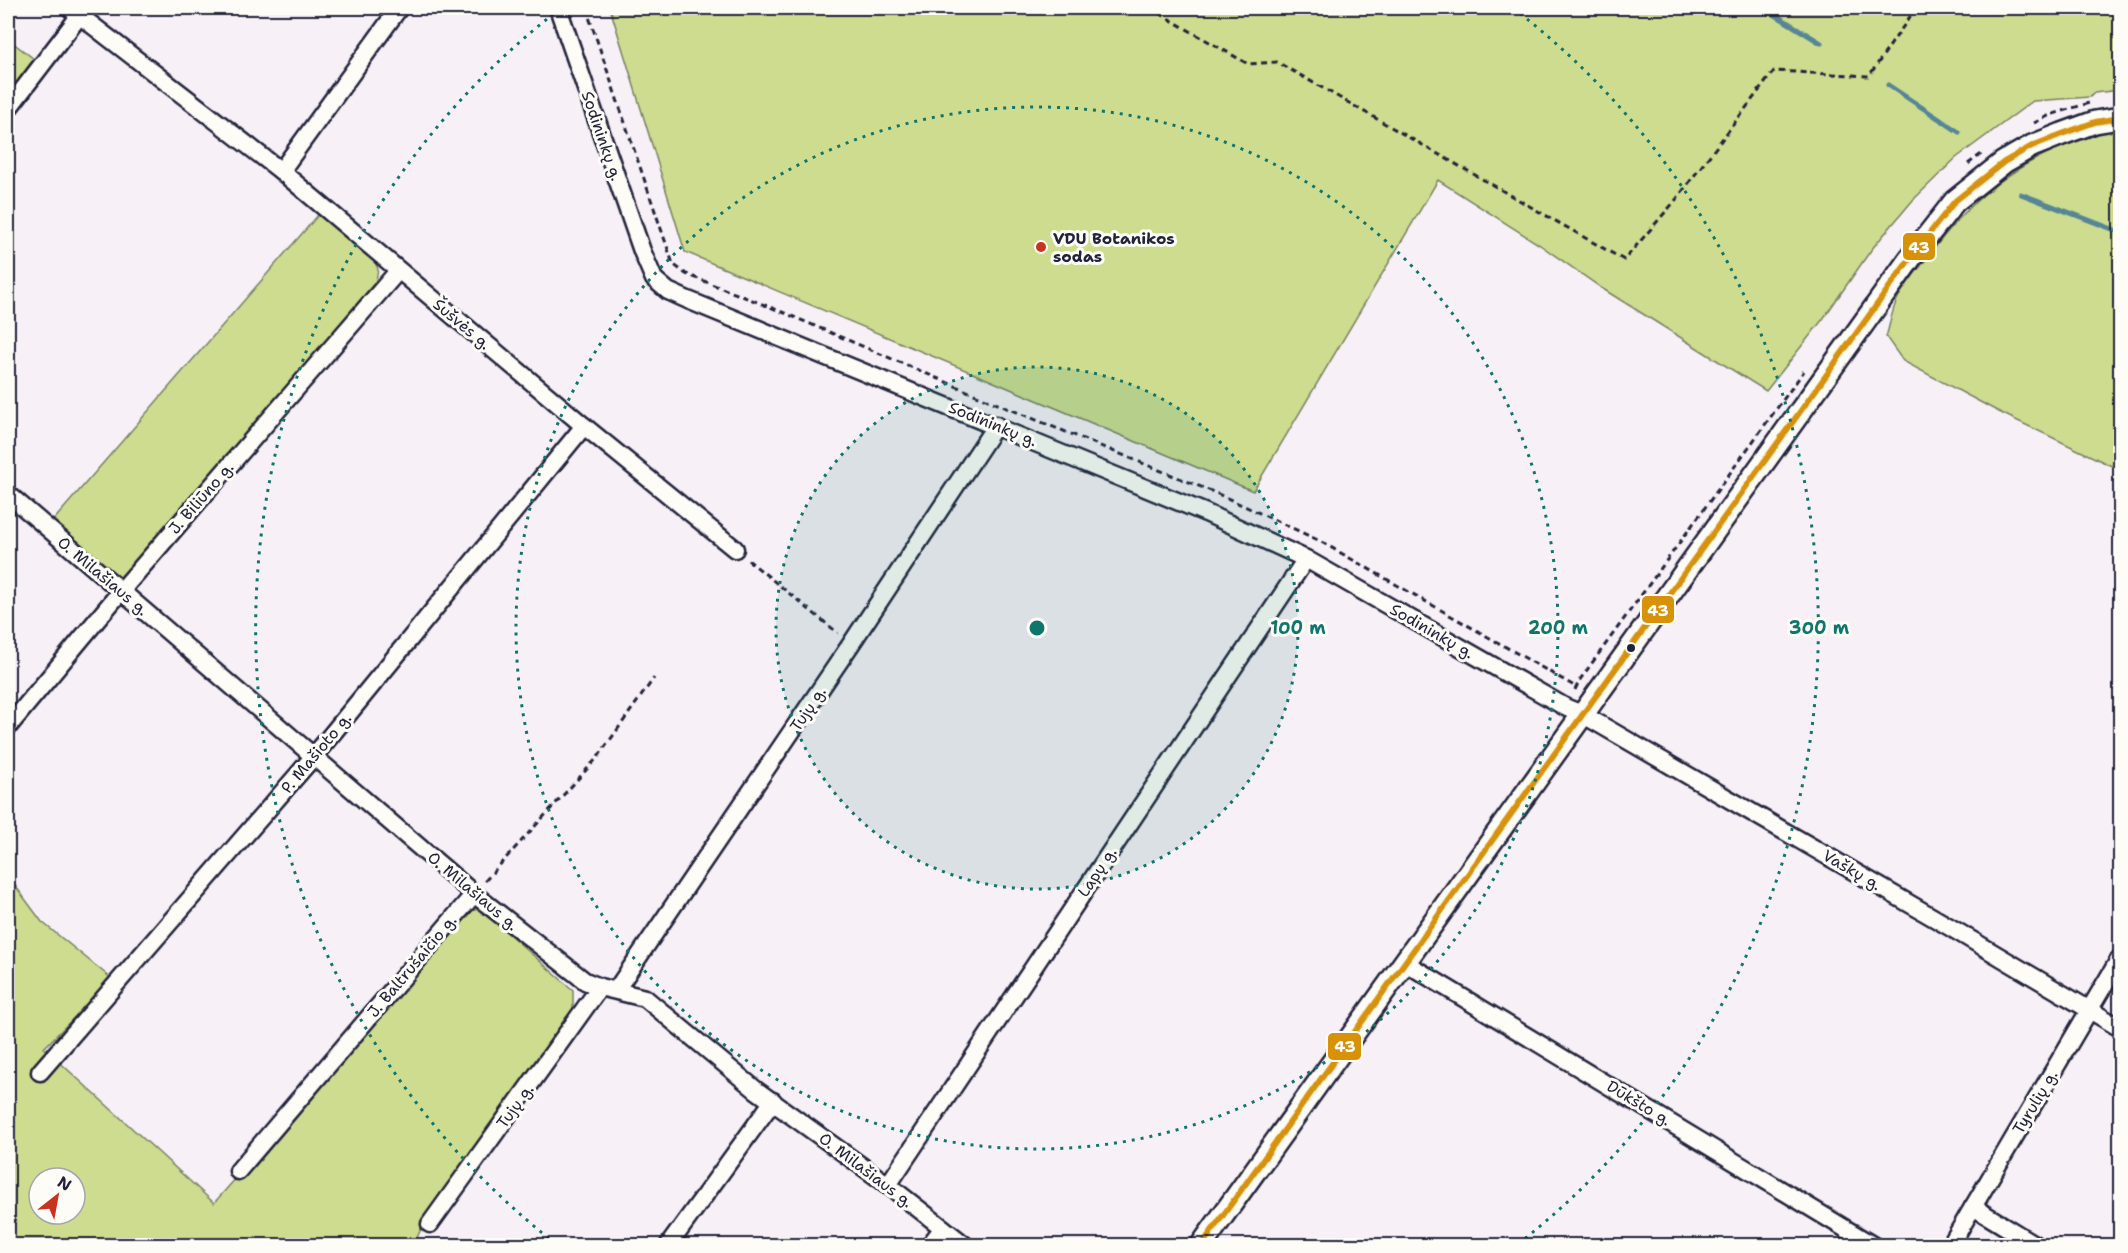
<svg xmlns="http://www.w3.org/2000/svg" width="2128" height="1253" font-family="'Shantell Sans',sans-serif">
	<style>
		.green { fill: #cddc8f; stroke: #787f65; stroke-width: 1.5; fill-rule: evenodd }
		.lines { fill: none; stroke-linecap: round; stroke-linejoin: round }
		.stream { stroke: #568695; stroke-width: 5 }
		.minor-casing { stroke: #22223b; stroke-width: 21 }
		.tertiary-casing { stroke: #22223b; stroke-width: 26 }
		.path { stroke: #22223b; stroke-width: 3; stroke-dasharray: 6 4.5; stroke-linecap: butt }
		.minor { stroke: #fdfcf7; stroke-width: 16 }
		.tertiary { stroke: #fdfcf7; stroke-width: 21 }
		.bus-1-casing { stroke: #fdfcf7; stroke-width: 10 }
		.bus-1 { stroke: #d79209; stroke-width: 6 }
		.ring { fill: none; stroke: #0f766e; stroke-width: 3; stroke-dasharray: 3 6 }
		.poi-dot { fill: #c8321e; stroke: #fdfcf7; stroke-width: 2 }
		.bus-dot { fill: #22223b; stroke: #fdfcf7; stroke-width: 2 }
		.labels { text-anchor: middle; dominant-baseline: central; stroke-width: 6; stroke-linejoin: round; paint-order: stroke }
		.street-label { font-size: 16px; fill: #22223b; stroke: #fdfcf7 }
		.poi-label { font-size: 16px; font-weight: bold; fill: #22223b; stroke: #fdfcf7; text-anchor: start }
		.centre { fill: #0f766e; stroke: #fdfcf7; stroke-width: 3 }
		.ring-label { font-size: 18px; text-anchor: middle; font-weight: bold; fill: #0f766e; stroke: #fdfcf7; stroke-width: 6; stroke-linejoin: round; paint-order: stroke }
		.line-badge { stroke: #fdfcf7; stroke-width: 2 }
		.badge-label { font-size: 16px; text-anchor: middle; font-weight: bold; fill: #fff }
	</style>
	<rect width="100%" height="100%" fill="#f7f0f6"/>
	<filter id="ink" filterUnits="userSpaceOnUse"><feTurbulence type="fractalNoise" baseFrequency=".0167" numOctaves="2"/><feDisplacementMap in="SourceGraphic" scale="12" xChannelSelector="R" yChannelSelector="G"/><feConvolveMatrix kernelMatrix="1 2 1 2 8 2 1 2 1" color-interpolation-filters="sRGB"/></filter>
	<g filter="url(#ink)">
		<g class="green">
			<path d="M610 8H2120V90L2094 93 2090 97 2033 101 1956 158 1913 200 1871 250 1823 319 1766 391 1603 289 1540 245 1438 180 1253 491 685 252Z"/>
			<path d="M8 39 34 59 8 94Z"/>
			<path d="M2120 127V470L1997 411 1903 361 1886 337C1890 325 1892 309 1898 298 1905 285 1916 272 1925 261 1978 186 2032 151 2120 127Z"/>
			<path d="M319 214 373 258 378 269 376 281 128 576 119 578 114 575 52 522Z"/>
			<path d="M8 876 42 922 112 979 44 1048 214 1203 350 1049 466 912 480 909 573 990V1010L423 1224 414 1245H8ZM39 1178H75V1214H39Z"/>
		</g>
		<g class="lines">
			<g class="stream">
				<path d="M1764 8 1821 43"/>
				<path d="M1888 85 1959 132"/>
				<path d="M2021 194 2120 232"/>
			</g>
			<g class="minor-casing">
				<g id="minor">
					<path d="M70 8 281 171 584 426 735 549"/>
					<path d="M558 8 642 251 654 279 668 291 688 300 1206 513 1306 559 1567 708 1582 714 1948 926 2120 1028"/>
					<path d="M8 109 80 15"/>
					<path d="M281 171 399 8"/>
					<path d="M8 494 474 894 585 981 600 987 645 998 756 1090 888 1185 966 1246"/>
					<path d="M8 727 121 591 398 271"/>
					<path d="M1404 962 1874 1246"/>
					<path d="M616 990 851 644 996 425"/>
					<path d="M40 1072 314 756 584 426"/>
					<path d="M238 1171 474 894"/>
					<path d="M888 1185 1306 559"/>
					<path d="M1973 1207 2037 1246"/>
					<path d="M430 1224 600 987"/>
					<path d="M668 1246 773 1101"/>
					<path d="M929 1246 943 1228"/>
					<path d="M1950 1246 2120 958"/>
				</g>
			</g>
			<g class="tertiary-casing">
				<path id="tertiary" d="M1201 1246 1914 253 1955 201 2004 162 2032 146 2062 134 2095 122 2120 118"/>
			</g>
			<g class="path">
				<path d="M586 8 673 264 686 274 780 311 1007 408 1216 493 1318 540 1576 687"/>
				<path d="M1150 8 1248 64 1277 62 1624 260 1675 201 1774 71 1869 76 1916 8"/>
				<path d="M2034 123 2050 115 2089 103"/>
				<path d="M1968 164 1984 152"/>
				<path d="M748 560 838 633"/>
				<path d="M1575 690 1579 681 1804 371"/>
				<path d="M485 881 598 757 654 678"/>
			</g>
			<use href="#minor" class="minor"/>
			<use href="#tertiary" class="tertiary"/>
			<g class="bus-1-casing">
				<path id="bus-1" d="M1201 1246 1914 253 1955 201 2004 162 2032 146 2062 134 2095 122 2120 118"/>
			</g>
			<use href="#bus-1" class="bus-1"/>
		</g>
	</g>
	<circle cx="1037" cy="628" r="261" fill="#0f766e" fill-opacity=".12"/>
	<g class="ring">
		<circle cx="1037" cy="628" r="261"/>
		<circle cx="1037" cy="628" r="521"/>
		<path d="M556 1244A782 782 0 0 1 561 8M1513 8A782 782 0 0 1 1518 1244"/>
	</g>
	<circle class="poi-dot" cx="1041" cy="247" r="6"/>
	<circle class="bus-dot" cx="1631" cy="648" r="5"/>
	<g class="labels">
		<g class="street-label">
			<text transform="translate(602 136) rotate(71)">Sodininkų g.</text>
			<text transform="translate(462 324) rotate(40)">Šušvės g.</text>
			<text transform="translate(993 424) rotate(22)">Sodininkų g.</text>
			<text transform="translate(201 498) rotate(-49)">J. Biliūno g.</text>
			<text transform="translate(103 576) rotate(40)">O. Milašiaus g.</text>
			<text transform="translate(1432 631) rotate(30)">Sodininkų g.</text>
			<text transform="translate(808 709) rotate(-56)">Tujų g.</text>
			<text transform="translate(316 753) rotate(-50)">P. Mašioto g.</text>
			<text transform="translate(1852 870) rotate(30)">Vaškų g.</text>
			<text transform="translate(1097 872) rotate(-56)">Lapų g.</text>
			<text transform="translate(473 891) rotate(40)">O. Milašiaus g.</text>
			<text transform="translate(412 966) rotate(-50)">J. Baltrušaičio g.</text>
			<text transform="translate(2035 1102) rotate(-59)">Tyrulių g.</text>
			<text transform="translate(1639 1103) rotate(31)">Dūkšto g.</text>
			<text transform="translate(515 1106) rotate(-54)">Tujų g.</text>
			<text transform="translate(866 1170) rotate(37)">O. Milašiaus g.</text>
		</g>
		<g class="poi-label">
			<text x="1053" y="238">VDU Botanikos<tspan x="1053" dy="18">sodas</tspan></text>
		</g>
	</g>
	<circle cx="1037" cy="628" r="9" class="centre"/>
	<g class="ring-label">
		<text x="1298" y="634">100 m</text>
		<text x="1558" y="634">200 m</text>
		<text x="1819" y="634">300 m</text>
	</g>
	<g class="line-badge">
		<rect x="1902" y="232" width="34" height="29" rx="6" fill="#d79209"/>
		<rect x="1641" y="595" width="34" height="29" rx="6" fill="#d79209"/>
		<rect x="1327" y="1032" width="35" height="29" rx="6" fill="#d79209"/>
	</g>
	<g class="badge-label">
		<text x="1919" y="253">43</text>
		<text x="1658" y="616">43</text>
		<text x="1345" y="1052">43</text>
	</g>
	<rect width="2128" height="1253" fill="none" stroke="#fdfcf7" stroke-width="30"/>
	<rect x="15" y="15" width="2098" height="1223" fill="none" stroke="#22223b" stroke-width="2" filter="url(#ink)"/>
	<g transform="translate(57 1196) rotate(31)"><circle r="28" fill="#fdfcf7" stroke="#a5a5ac" stroke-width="1.5"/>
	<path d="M0-4.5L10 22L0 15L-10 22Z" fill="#c8321e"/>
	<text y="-9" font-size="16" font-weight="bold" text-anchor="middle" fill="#22223b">N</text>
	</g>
</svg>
